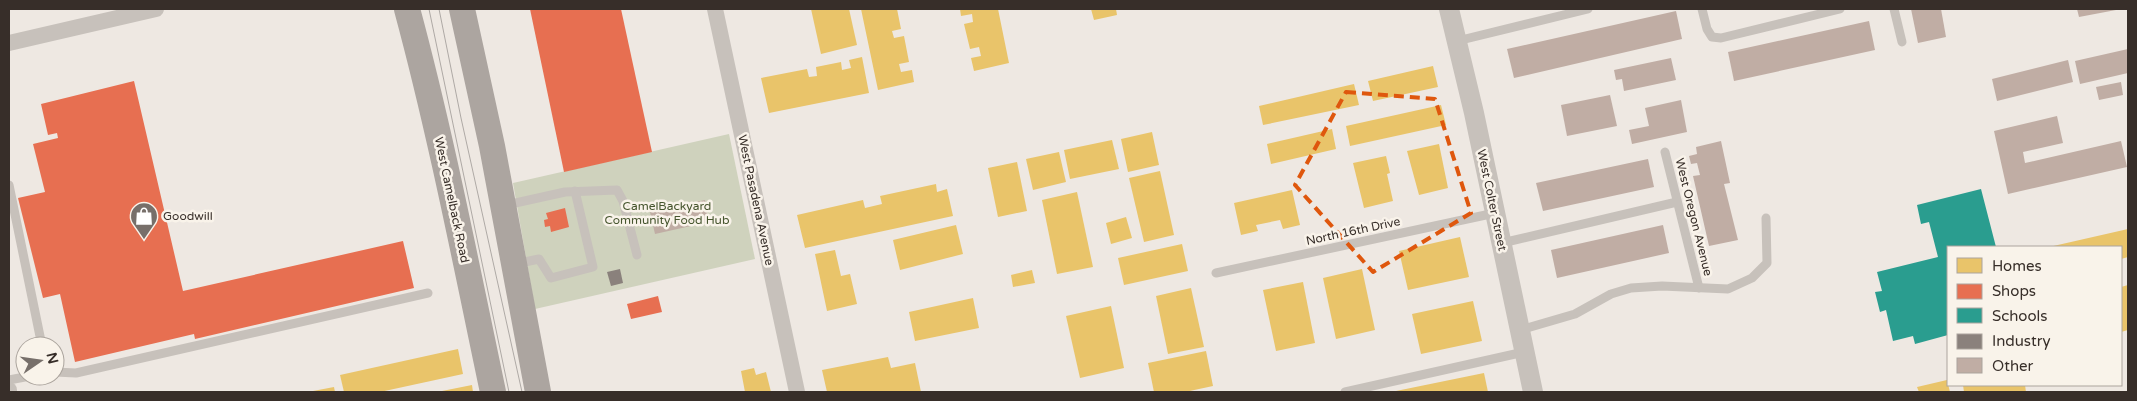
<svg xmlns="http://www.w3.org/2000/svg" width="2137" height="401" font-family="'Varela Round',sans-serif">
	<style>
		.green { fill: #cfd2bd }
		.homes { fill: #e9c46a }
		.shops { fill: #e76f51 }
		.schools { fill: #2a9d8f }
		.industry { fill: #8a817c }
		.building { fill: #c0ada4 }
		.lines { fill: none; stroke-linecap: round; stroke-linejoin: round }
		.service { stroke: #c7c1bb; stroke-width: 9 }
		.minor { stroke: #c7c1bb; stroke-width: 16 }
		.tertiary { stroke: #c7c1bb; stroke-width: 20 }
		.primary { stroke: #aca5a0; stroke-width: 26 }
		.tram { stroke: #aea9a5; stroke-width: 1 }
		.marked { fill: none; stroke: #df570d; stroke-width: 4; stroke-dasharray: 10 6; stroke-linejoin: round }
		.labels { text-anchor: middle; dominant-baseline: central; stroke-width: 5; stroke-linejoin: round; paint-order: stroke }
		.street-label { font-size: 12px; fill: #372e29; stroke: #f9f3ea }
		.park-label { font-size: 12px; fill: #46552e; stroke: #f9f3ea }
		.poi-label { font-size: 12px; fill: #372e29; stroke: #f9f3ea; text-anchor: start }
	</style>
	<rect width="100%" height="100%" fill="#eee8e2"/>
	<path class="green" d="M729 134 755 259 535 309 513 183Z"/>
	<g class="homes">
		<path d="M811 9H849L857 45 821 54Z"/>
		<path d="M861 9H897L901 29 892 31 894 38 904 36 909 62 899 64 901 72 912 70 914 82 878 90Z"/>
		<path d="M960 9H998L1009 63 974 71 971 58 981 56 979 47 970 49 964 24 973 22 972 14 961 16Z"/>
		<path d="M1091 9H1116L1117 15 1094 20Z"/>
		<path d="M862 57 869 93 769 113 761 78 807 69 809 77 817 76 816 67 841 62 842 70 851 68 849 60Z"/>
		<path d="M1433 66 1438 87 1373 101 1368 81Z"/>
		<path d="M1354 84 1359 105 1263 125 1259 106Z"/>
		<path d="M1441 105 1446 125 1350 146 1346 126Z"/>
		<path d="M1332 129 1336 149 1271 164 1267 144Z"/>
		<path d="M1152 132 1159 165 1128 172 1121 139Z"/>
		<path d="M1112 140 1119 169 1070 179 1064 150Z"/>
		<path d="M1439 144 1448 188 1419 195 1407 151Z"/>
		<path d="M1059 152 1066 182 1033 190 1026 159Z"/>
		<path d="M1386 156 1390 173 1387 174 1393 201 1364 208 1353 163Z"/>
		<path d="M1017 162 1027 211 998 217 988 168Z"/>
		<path d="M1160 171 1174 235 1144 242 1129 178Z"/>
		<path d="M936 184 937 192 947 189 953 216 805 248 797 215 863 200 865 208 882 204 880 196Z"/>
		<path d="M1292 190 1300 225 1283 229 1280 220 1256 225 1258 231 1241 235 1234 203Z"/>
		<path d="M1077 192 1093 267 1057 274 1042 200Z"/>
		<path d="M1126 217 1132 238 1111 244 1106 223Z"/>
		<path d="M956 225 963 254 900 270 893 240Z"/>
		<path d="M2128 229V257L2121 259V247H2049Z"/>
		<path d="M1460 237 1469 277 1408 290 1399 251Z"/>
		<path d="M1182 244 1188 271 1124 285 1118 258Z"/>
		<path d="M835 250 841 276 850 274 857 304 827 311 815 254Z"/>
		<path d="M1362 269 1375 330 1336 339 1323 278Z"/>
		<path d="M1032 270 1035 283 1013 287 1011 275Z"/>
		<path d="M1303 282 1315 343 1276 351 1263 290Z"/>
		<path d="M2128 285V330L2121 332V287Z"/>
		<path d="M1191 288 1204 347 1168 354 1156 296Z"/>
		<path d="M973 298 979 328 915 341 909 312Z"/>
		<path d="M1473 301 1482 341 1421 354 1412 314Z"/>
		<path d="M1111 306 1124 368 1080 378 1066 316Z"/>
		<path d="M458 349 463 374 380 392H344L340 375Z"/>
		<path d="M1206 351 1213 386 1185 392H1154L1148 363Z"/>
		<path d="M888 357 891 368 915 363 921 392H827L822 370Z"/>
		<path d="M754 368 756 375 766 372 771 392H745L741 371Z"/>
		<path d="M1484 373 1488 392H1396V391Z"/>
		<path d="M1947 380 1950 392H1919L1917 387Z"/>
		<path d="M472 385 473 392H442V391Z"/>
		<path d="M1963 385H2025L2026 392H1964Z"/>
		<path d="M334 387 335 392H313V391Z"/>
	</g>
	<g class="shops">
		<path d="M530 9H621L652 152 564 172Z"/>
		<path d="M134 81 183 291 403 241 414 288 195 339 194 334 75 362 60 294 43 298 18 198 45 192 33 144 58 138 57 133 48 135 41 104Z"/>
		<path d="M565 208 569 227 551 232 550 226 545 227 544 220 548 219 546 213Z"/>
		<path d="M658 296 662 312 631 319 627 304Z"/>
	</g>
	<path class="schools" d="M1981 189 1996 247H1948V335L1915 344 1913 336 1893 341 1886 310 1880 312 1875 292 1882 291 1877 272 1938 257 1929 222 1921 224 1917 205Z"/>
	<path class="industry" d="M620 269 623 283 611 286 607 272Z"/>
	<g class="building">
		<path d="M1911 9H1941L1946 37 1918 43Z"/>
		<path d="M2077 9H2116V10L2079 17Z"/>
		<path d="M1676 11 1682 39 1514 78 1507 49Z"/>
		<path d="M1869 21 1875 50 1734 81 1728 52Z"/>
		<path d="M2128 49V73L2080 84 2075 61Z"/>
		<path d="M1671 58 1676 80 1624 91 1622 79 1616 80 1614 70Z"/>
		<path d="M2068 60 2073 82 1997 101 1992 79Z"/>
		<path d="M2121 82 2123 95 2099 100 2096 87Z"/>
		<path d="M1610 95 1617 126 1567 136 1561 105Z"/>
		<path d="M1681 100 1687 132 1632 144 1629 130 1649 126 1645 108Z"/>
		<path d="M2057 116 2063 143 2023 152 2025 163 2121 141 2127 167 2008 194 1994 131Z"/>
		<path d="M1721 141 1730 183 1724 184 1738 240 1709 246 1693 176 1700 175 1697 163 1691 164 1689 156 1697 154 1696 147Z"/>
		<path d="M1648 159 1654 187 1543 211 1536 183Z"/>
		<path d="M705 200 709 222 655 234 650 212Z"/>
		<path d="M1663 225 1669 253 1557 278 1551 250Z"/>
	</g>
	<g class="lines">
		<g class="service">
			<path d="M1702 9 1707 29 1712 37 1721 38 1840 9"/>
			<path d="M1894 9 1902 42"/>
			<path d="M1457 41 1588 9"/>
			<path d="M1665 152 1699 288"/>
			<path d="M9 185 42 346"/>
			<path d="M506 205 565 192 617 190 623 201 637 255"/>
			<path d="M1502 243 1677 202"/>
			<path d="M515 264 539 259 551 278 593 267 575 191"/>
			<path d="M1216 273 1495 213"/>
			<path d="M1520 330 1575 314 1611 294 1631 288 1662 286 1728 289 1752 278 1767 263 1766 218"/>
			<path d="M55 372 76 373 428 293"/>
			<path d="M9 380 30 376"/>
			<path d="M1345 392 1524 352"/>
		</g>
		<g class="minor">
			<path d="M715 9 797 392"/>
			<path d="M9 43 156 9"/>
			<path d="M9 390V392"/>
		</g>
		<path class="tertiary" d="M1449 9 1474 113 1533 392"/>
		<g class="primary">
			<path d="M407 9C441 135 466 264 493 392"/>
			<path d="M462 9 492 146 538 392"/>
		</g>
		<g class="tram">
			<path d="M429 9 509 392"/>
			<path d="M439 9 461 118 522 392"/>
		</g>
	</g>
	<path class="marked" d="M1346 92 1435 99 1471 213 1373 272 1295 185Z"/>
	<defs>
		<g id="shop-pin" transform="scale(1.4375)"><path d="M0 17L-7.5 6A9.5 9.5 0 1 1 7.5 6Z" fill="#776f6a" stroke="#f9f3ea"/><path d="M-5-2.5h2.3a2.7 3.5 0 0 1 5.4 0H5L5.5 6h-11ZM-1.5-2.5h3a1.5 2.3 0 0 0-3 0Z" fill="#fff"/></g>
	</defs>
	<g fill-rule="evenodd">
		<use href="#shop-pin" x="144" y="216"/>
	</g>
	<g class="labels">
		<g class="street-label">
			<text transform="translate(452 200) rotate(78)">West Camelback Road</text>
			<text transform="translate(756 200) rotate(78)">West Pasadena Avenue</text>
			<text transform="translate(1492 200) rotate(78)">West Colter Street</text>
			<text transform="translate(1694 217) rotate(76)">West Oregon Avenue</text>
			<text transform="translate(1353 231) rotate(-12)">North 16th Drive</text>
		</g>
		<g class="park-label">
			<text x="667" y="206">CamelBackyard<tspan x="667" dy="14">Community Food Hub</tspan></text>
		</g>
		<g class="poi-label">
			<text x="163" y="216">Goodwill</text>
		</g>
	</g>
	<rect width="2137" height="401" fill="none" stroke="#372e29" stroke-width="20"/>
	<rect x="1947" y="246" width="175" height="140" fill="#f9f3ea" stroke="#aba49d"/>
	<rect x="1957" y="258" width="25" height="15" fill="#e9c46a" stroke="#aba49d"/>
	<text x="1992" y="271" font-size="15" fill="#372e29">Homes</text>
	<rect x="1957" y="284" width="25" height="15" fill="#e76f51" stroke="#aba49d"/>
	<text x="1992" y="296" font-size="15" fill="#372e29">Shops</text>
	<rect x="1957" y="308" width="25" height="15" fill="#2a9d8f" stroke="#aba49d"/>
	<text x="1992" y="321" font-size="15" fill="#372e29">Schools</text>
	<rect x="1957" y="334" width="25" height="15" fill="#8a817c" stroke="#aba49d"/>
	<text x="1992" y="346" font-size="15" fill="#372e29">Industry</text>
	<rect x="1957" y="358" width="25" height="15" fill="#c0ada4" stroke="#aba49d"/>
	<text x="1992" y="371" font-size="15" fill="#372e29">Other</text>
	<g transform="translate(40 361) rotate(77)"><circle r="24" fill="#f9f3ea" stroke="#aba49d"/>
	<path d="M0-4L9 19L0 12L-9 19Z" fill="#776f6a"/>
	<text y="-8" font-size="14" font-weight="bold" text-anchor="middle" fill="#372e29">N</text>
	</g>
</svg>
